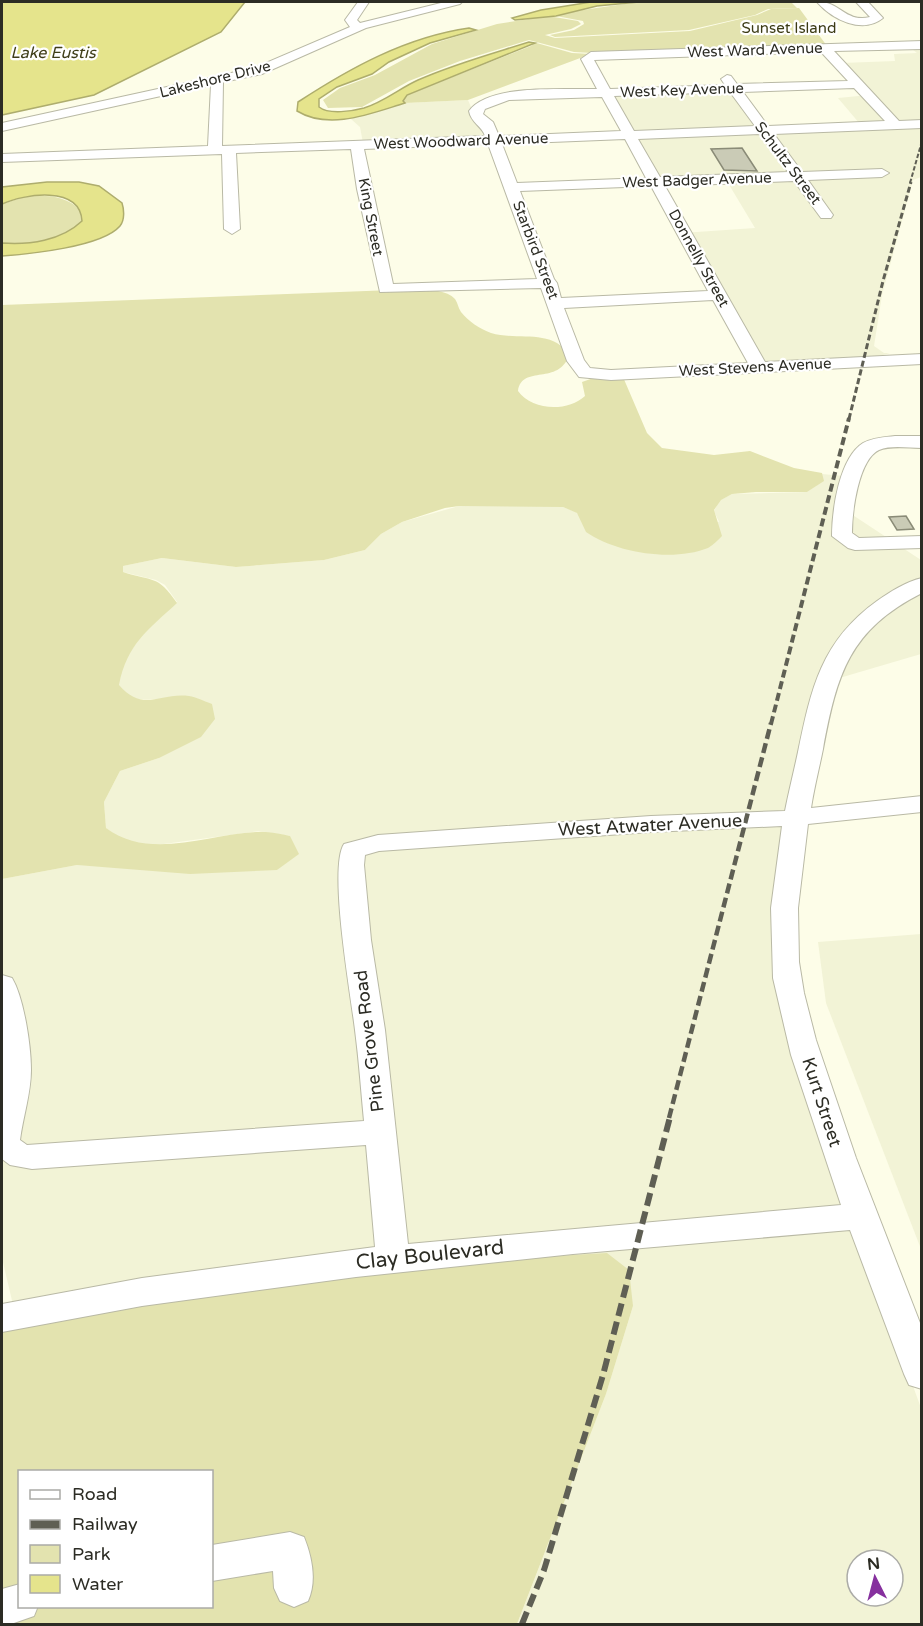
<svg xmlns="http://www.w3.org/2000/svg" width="923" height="1626" font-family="'Varela Round',sans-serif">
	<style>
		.built { fill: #f2f3d6; fill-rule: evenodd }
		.green { fill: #e3e3af; fill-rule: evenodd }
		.water { fill: #e5e48c; stroke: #aead6d; stroke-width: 1.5 }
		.building { fill: #cacbb6; stroke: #8a8b77; stroke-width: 1.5 }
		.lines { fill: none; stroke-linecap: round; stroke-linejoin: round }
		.minor-casing { stroke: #b9b9a5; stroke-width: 2 }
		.minor { fill: #fff; fill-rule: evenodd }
		.rail-far4 { stroke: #5f5f54; stroke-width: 2; stroke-dasharray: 4.5 2; stroke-linecap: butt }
		.rail-far3 { stroke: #5f5f54; stroke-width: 3; stroke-dasharray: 6 3; stroke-linecap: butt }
		.rail-far2 { stroke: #5f5f54; stroke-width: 4; stroke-dasharray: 8 4; stroke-linecap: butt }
		.rail-far1 { stroke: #5f5f54; stroke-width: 4.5; stroke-dasharray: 10 4.5; stroke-linecap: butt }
		.rail { stroke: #5f5f54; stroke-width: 6; stroke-dasharray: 13 6; stroke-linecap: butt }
		.labels { text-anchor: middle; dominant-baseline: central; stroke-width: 4.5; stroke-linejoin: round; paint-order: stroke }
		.far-park-label { font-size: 15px; fill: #3b3a14; stroke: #fff }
		.far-street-label { font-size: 15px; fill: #2c2c24; stroke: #fff }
		.far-water-label { font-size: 16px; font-style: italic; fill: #3f3e18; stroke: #fff }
		.street-label { font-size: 18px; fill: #2c2c24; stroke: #fff }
		.near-street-label { font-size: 21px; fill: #2c2c24; stroke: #fff }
	</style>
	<rect width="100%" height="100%" fill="#fdfde8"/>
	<g class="built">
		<path d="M921 42V122L860 124 838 98 869 95 842 63 895 61 894 54 917 53 906 44Z"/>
		<path d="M736 89 768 128 631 133 609 92Z"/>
		<path d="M468 100 484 138 363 143 360 127 351 119 405 103Z"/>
		<path d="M921 126V177L913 180 882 295 874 346 884 353H890L872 358 763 368 682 233 755 228 725 178 658 182 633 136Z"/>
		<path d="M822 474 843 476 836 504 921 560V578L900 587 864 614 779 849 817 1123 921 1408V1624H517L606 1394 633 1306 18 1326 2 1258V879L77 865 277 870 290 836 260 831 149 846 120 839 106 828 104 802 120 771 159 758 158 699H134L128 696 118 685 123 663 141 636 177 602 165 585 156 580 123 572V566L162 558 236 567 324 560 365 550 381 534 402 522 459 506 545 505 563 507 576 512 581 517 719 522 714 511 720 500 732 494 807 492 823 481ZM857 1560H893V1596H857Z"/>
		<path d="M921 590V654L836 679 846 656 877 620Z"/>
		<path d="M921 934H922L921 1249 826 1003 818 942Z"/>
	</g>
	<g class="green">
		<path d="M639 2H791L797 8 768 9 755 15 689 30 555 37 550 35 574 30 584 24 583 21 556 16 561 13Z"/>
		<path d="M799 8 827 46 593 53 574 52 529 40 460 61 409 81 362 107 328 108 323 100 340 88 375 75 432 44 497 24 548 16 578 21 581 24 571 29 545 35 555 38 690 31 757 15 771 9Z"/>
		<path d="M533 42 572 53 591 54 468 100 405 103 402 101 407 95 531 46 535 43Z"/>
		<path d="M27 196C48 195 66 195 81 211L82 221C61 241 29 245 2 243V204Z"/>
		<path d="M419 289C430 290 447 290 455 299 458 303 458 308 461 312 468 321 480 329 491 333 518 341 552 328 569 355 559 386 522 364 518 391 532 411 568 412 585 396L582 382 602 375 623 377 647 433 662 448 714 455 750 451 794 468 822 473 824 481 807 492H756L732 494 721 500 714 510 722 536C718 540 713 545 708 548 673 562 616 553 586 532L577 513 563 507 459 506 445 508 402 522 381 534 365 550 324 560 236 567 162 558 123 566V572C153 582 157 574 177 603 148 630 127 644 119 685 143 713 160 692 189 696 196 697 204 701 212 704L215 719 201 737 159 758 120 771 104 802 106 828C150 861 208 834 258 832 268 831 280 834 290 836L299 854 277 870 190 874 77 865 2 879V305Z"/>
		<path d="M607 1253 629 1270 633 1306 606 1394 517 1624H2V1330L149 1298 484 1260ZM20 1472H212V1606H20Z"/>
	</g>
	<g class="water">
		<path d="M2 2H245L221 32 94 95 2 115Z"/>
		<path d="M591 2H639L597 6 556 16 515 20 512 18 541 10Z"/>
		<path d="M469 28 476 30 430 43 389 62 372 74 337 87 319 99V107C329 115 353 111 364 108 384 102 400 88 418 80 454 64 491 54 529 42L535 43 407 95 403 101 405 103C372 113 330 131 297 111L298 102C350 68 406 37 469 28Z"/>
		<path d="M47 182H79L99 186 122 203C124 209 125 220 120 226 102 247 29 254 2 256V243C29 245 61 241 82 221 80 185 24 194 2 204V187Z"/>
	</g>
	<g class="building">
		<path d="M742 148 757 171 724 170 711 149Z"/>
		<path d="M906 516 914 529 897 530 889 517Z"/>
	</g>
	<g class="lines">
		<g class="minor-casing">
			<g id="minor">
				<path d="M358 2H369L357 20 360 23 445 2H462L460 4 366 28 262 74 223 82 222 146 485 136C482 126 471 123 469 111 489 83 565 90 597 89L581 59 591 52 922 41V49L834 51 899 121 922 120V128L774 134 802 172 882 169 889 173 882 177 808 180 833 215 831 218H821L794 181 665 186 765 362 922 354V364L611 380 579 377 567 361 541 288 380 292 357 189 351 149 236 153 240 229 232 234 224 229 222 154 2 162V154L208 146 211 85 2 131V123L254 68 350 27 345 20ZM821 52 848 81 737 84 731 76 727 75 721 79 725 85 610 89 594 60ZM854 88 885 121 768 126 743 92ZM730 92 755 126 634 131 614 96ZM602 97 621 131 499 136 493 122 483 114 485 109 509 100ZM760 134 788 172 660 177 638 139ZM625 139 646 178 517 183 502 144ZM488 144 537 279 393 284 364 149ZM651 186 708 291 561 298 557 283 554 279 520 191ZM713 300 748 363 611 370 590 368 584 360 564 308Z"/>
				<path d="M817 2C839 0 845 23 870 17L856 2H868L883 18C862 35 832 19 817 2Z"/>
				<path d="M895 436H922V448C908 448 891 445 879 450 858 460 852 513 852 533L859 538 922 536V548L855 550 848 548 832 536C832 511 839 458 863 443 872 438 885 437 895 436Z"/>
				<path d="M922 578V593C849 630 837 674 823 749 819 769 814 788 811 808L922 796V812L808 824 798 908 799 962 804 993 816 1040 856 1158 922 1328V1389L909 1385 904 1374 850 1230 573 1254 356 1277 142 1306 2 1332V1304L142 1278 375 1247 366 1145 32 1169 10 1165 2 1159V975L12 978C24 998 31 1046 31 1070 31 1093 23 1117 20 1140L27 1145 364 1121C361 1091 359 1060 355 1030 351 996 328 868 344 844L378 835 651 816 785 811C789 791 794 771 798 752 811 689 821 641 877 601 890 592 905 582 922 578ZM782 826 771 908 773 978 791 1055 841 1205 408 1244 385 1030 371 940 364 865 365 855 379 851 651 832Z"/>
				<path d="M290 1532 304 1537C312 1557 317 1581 308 1601L294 1607 280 1601 274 1588 273 1571 212 1581V1545Z"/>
				<path d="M20 1584V1606H38L34 1616 11 1624H2V1589Z"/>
			</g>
		</g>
		<use href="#minor" class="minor"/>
		<path class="rail-far4" d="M910 183 922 141"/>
		<path class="rail-far3" d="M849 419 883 281 911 182"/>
		<path class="rail-far2" d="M771 724 849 418"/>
		<path class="rail-far1" d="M669 1118 771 723"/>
		<path class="rail" d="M522 1624 544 1570 603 1375 670 1117"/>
	</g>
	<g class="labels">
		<g class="far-park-label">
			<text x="789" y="28">Sunset Island</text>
		</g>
		<g class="far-street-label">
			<text transform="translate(755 50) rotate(-2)">West Ward Avenue</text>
			<text transform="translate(215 79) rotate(-14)">Lakeshore Drive</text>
			<text transform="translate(682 90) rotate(-2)">West Key Avenue</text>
			<text transform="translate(461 141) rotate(-2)">West Woodward Avenue</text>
			<text transform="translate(788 163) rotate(53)">Schultz Street</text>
			<text transform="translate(697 180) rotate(-2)">West Badger Avenue</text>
			<text transform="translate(371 217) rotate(79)">King Street</text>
			<text transform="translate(536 250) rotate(69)">Starbird Street</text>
			<text transform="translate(699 258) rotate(61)">Donnelly Street</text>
			<text transform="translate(755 367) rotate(-3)">West Stevens Avenue</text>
		</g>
		<g class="far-water-label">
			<text x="53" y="53">Lake Eustis</text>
		</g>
		<g class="street-label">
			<text transform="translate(650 825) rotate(-3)">West Atwater Avenue</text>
			<text transform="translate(369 1041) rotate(-97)">Pine Grove Road</text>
			<text transform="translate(822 1102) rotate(72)">Kurt Street</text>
		</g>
		<g class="near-street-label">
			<text transform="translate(430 1255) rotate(-6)">Clay Boulevard</text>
		</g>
	</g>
	<rect width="923" height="1626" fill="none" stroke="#2c2c24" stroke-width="6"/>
	<rect x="18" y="1470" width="195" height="138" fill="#ffffff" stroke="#ababa7" stroke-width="1.5"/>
	<rect x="30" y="1490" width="30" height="9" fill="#ffffff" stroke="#ababa7" stroke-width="1.5"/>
	<text x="72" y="1500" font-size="18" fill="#2c2c24">Road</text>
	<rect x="30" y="1520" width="30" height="9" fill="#5f5f54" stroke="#ababa7" stroke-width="1.5"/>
	<text x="72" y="1530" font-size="18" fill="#2c2c24">Railway</text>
	<rect x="30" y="1545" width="30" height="18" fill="#e3e3af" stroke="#ababa7" stroke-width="1.5"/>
	<text x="72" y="1560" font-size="18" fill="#2c2c24">Park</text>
	<rect x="30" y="1575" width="30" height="18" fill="#e5e48c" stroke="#ababa7" stroke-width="1.5"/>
	<text x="72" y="1590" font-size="18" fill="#2c2c24">Water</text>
	<g transform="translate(875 1578) rotate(354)"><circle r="28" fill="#ffffff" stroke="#ababa7" stroke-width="1.5"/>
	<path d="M0-4.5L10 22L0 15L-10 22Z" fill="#86309e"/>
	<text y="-9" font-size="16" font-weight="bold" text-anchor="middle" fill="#2c2c24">N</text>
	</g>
</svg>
